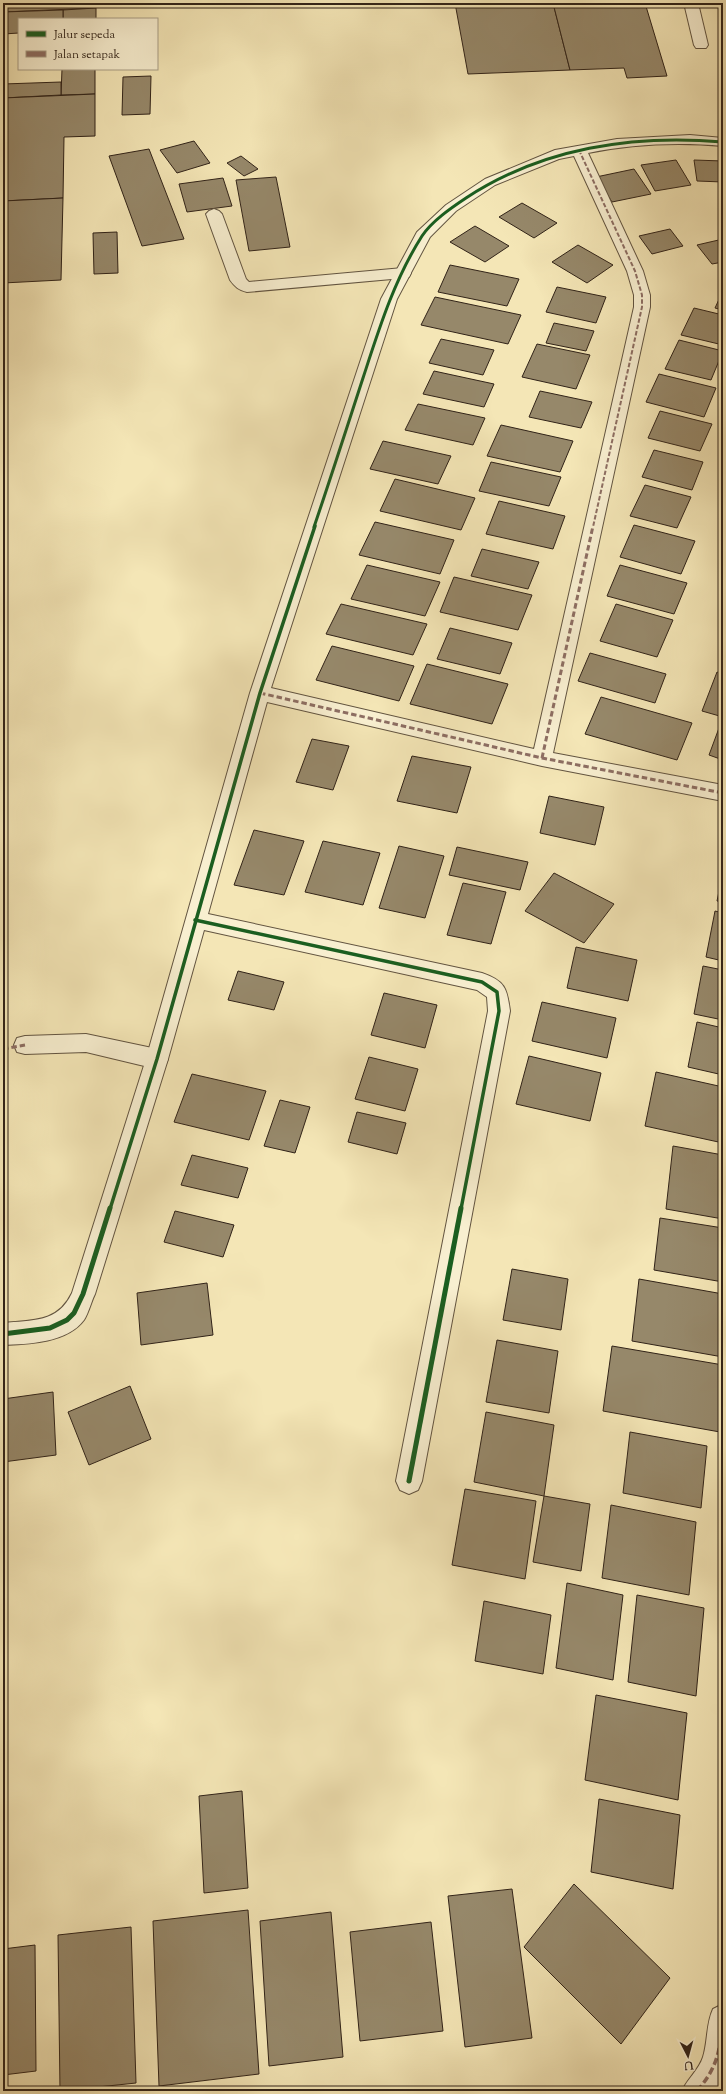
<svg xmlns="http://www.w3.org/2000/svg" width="726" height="2094" font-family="'Sorts Mill Goudy',serif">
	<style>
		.building { fill: #96886a; stroke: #312318 }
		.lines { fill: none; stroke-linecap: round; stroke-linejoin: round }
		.service-casing { stroke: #625440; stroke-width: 2 }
		.minor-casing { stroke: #625440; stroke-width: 2 }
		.service { fill: #f8efd0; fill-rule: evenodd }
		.minor { fill: #f8efd0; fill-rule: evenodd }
		.quiet-far2 { stroke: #8d6e63; stroke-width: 2; stroke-dasharray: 4.5 2; stroke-linecap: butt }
		.quiet-far1 { stroke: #8d6e63; stroke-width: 3; stroke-dasharray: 5.5 3; stroke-linecap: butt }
		.quiet { stroke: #8d6e63; stroke-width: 3.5; stroke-dasharray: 7 3.5; stroke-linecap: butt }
		.cycleway-far2-casing { stroke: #f8efd0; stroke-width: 5 }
		.cycleway-far1-casing { stroke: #f8efd0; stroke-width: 6 }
		.cycleway-casing { stroke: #f8efd0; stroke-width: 8 }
		.cycleway-far2 { stroke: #1b5e20; stroke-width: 3 }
		.cycleway-far1 { stroke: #1b5e20; stroke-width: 3.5 }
		.cycleway { stroke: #1b5e20; stroke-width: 5 }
	</style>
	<rect width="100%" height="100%" fill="#f4e6b6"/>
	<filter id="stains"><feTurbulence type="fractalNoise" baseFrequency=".005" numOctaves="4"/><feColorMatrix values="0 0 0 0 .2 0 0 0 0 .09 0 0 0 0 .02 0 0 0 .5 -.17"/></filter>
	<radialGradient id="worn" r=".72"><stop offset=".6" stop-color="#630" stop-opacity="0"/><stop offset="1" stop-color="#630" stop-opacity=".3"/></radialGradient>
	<g class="building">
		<path d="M3 3H96V8L3 12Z"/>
		<path d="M455 3H553L570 70 468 74Z"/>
		<path d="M553 3H645L667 76 627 78 624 68 570 70Z"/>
		<path d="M96 8V19H63V10Z"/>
		<path d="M63 10V19H19V33L3 34V12Z"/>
		<path d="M62 69H95V94L61 95Z"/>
		<path d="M151 76 150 114 122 115 123 77Z"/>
		<path d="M61 82V95L3 98V84Z"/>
		<path d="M95 94V136L64 137 63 198 3 201V98Z"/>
		<path d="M194 141 210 163 177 173 160 150Z"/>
		<path d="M149 149 184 239 142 246 109 156Z"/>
		<path d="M241 156 258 169 244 176 227 163Z"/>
		<path d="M676 160 691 185 655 191 641 165Z"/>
		<path d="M694 160 723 161V182L697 181Z"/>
		<path d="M634 169 651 194 612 202 596 177Z"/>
		<path d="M276 177 290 247 249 251 236 180Z"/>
		<path d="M223 178 232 206 187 212 179 184Z"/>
		<path d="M63 198 61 280 3 283V201Z"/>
		<path d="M522 203 557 223 534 238 499 217Z"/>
		<path d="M475 226 509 246 485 262 450 242Z"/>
		<path d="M670 229 683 246 652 254 639 236Z"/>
		<path d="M117 232 118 273 94 274 93 233Z"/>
		<path d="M723 239V262L712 264 697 245Z"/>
		<path d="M578 245 613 265 587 283 552 262Z"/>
		<path d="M450 265 519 279 507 306 438 292Z"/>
		<path d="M557 287 606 297 596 323 546 312Z"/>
		<path d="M721 295H723V310L715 308Z"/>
		<path d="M435 297 521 315 508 344 421 325Z"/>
		<path d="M694 308 723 315V345L681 335Z"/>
		<path d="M554 323 594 331 586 351 546 343Z"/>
		<path d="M441 339 494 350 483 375 429 363Z"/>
		<path d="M679 340 723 351 711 380 665 369Z"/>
		<path d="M537 344 590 355 576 389 522 377Z"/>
		<path d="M434 371 494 384 484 407 423 394Z"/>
		<path d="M659 374 716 388 704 417 646 402Z"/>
		<path d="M540 391 592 402 581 428 529 417Z"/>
		<path d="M418 404 485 418 473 445 405 430Z"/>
		<path d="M660 411 712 424 700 451 648 438Z"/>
		<path d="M501 425 573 441 560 472 487 456Z"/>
		<path d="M383 441 451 456 438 484 370 469Z"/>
		<path d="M654 450 703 462 692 490 642 477Z"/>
		<path d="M491 462 561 477 549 506 479 491Z"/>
		<path d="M395 479 475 498 461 530 380 511Z"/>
		<path d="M645 485 691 497 677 528 630 516Z"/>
		<path d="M499 501 565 516 553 549 486 534Z"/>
		<path d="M375 522 454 540 440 574 359 555Z"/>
		<path d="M634 525 695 541 681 574 620 557Z"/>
		<path d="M482 549 539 562 528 589 471 576Z"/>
		<path d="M367 565 440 582 425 616 351 599Z"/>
		<path d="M620 565 687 583 674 614 607 596Z"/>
		<path d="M454 577 532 595 518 630 440 612Z"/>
		<path d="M341 604 427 624 413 655 326 634Z"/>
		<path d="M616 604 673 620 657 657 600 641Z"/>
		<path d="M450 628 512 643 500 674 437 659Z"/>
		<path d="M332 646 414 666 399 701 316 680Z"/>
		<path d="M590 653 666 674 655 703 578 681Z"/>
		<path d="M427 664 508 684 492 724 410 704Z"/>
		<path d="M717 672 723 674V717L702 711Z"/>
		<path d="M601 697 692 723 677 760 585 734Z"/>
		<path d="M719 728 723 729V760L709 755Z"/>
		<path d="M312 739 349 746 333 790 296 782Z"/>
		<path d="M412 756 471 767 457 813 397 801Z"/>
		<path d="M549 796 604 807 595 845 540 833Z"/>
		<path d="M254 830 304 841 284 895 234 885Z"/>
		<path d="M323 841 380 853 363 905 305 892Z"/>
		<path d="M399 846 444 856 425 918 379 908Z"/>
		<path d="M457 847 528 862 520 890 449 875Z"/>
		<path d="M723 872V902L717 901Z"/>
		<path d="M554 873 614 904 584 943 525 911Z"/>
		<path d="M463 883 506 892 491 944 447 935Z"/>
		<path d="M715 911 723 913V961L706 957Z"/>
		<path d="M576 947 637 960 628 1001 567 988Z"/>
		<path d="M703 966 723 970V1020L694 1014Z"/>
		<path d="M238 971 284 982 274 1010 228 1000Z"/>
		<path d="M384 993 437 1005 425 1048 371 1035Z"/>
		<path d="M542 1002 616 1018 607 1058 532 1041Z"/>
		<path d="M697 1022 723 1028V1075L688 1067Z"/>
		<path d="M529 1056 601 1073 590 1121 516 1104Z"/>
		<path d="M369 1057 418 1069 405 1111 355 1099Z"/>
		<path d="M656 1072 723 1087V1143L645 1126Z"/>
		<path d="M192 1074 266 1091 249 1140 174 1122Z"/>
		<path d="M280 1100 310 1107 295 1153 264 1146Z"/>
		<path d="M357 1112 406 1123 397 1154 348 1142Z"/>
		<path d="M673 1146 723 1155V1219L666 1209Z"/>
		<path d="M192 1155 248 1168 238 1198 181 1185Z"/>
		<path d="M175 1211 234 1225 223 1257 164 1242Z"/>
		<path d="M660 1218 723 1228V1282L654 1270Z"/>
		<path d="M512 1269 568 1279 561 1330 503 1320Z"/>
		<path d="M639 1279 723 1294V1357L632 1341Z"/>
		<path d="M207 1283 213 1335 141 1345 137 1293Z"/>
		<path d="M497 1340 558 1351 549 1413 486 1402Z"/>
		<path d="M612 1346 723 1365 720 1432 603 1411Z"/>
		<path d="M130 1386 151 1439 89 1465 68 1412Z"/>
		<path d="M53 1392 56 1455 3 1462V1399Z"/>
		<path d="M486 1412 554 1425 544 1496 474 1482Z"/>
		<path d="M630 1432 707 1446 701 1508 623 1493Z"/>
		<path d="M465 1489 536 1501 525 1579 452 1565Z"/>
		<path d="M544 1496 590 1504 581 1571 533 1562Z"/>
		<path d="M611 1505 696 1522 689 1595 602 1578Z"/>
		<path d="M567 1583 623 1595 613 1680 556 1668Z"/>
		<path d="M637 1595 704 1608 696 1696 628 1682Z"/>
		<path d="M484 1601 551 1615 543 1674 475 1661Z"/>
		<path d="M596 1695 687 1713 678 1800 585 1780Z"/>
		<path d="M242 1791 248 1888 204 1893 199 1796Z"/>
		<path d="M599 1799 680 1815 673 1889 591 1872Z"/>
		<path d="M574 1884 670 1978 621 2044 524 1947Z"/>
		<path d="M512 1889 532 2038 465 2047 448 1896Z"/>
		<path d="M248 1910 259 2074 159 2086 153 1921Z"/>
		<path d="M331 1912 343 2057 269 2066 260 1921Z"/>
		<path d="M431 1922 443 2031 360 2041 350 1932Z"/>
		<path d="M131 1927 136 2083 60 2091 58 1935Z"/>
		<path d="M35 1945 36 2071 3 2075V1949Z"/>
	</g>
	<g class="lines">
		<g class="service-casing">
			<g id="service">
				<path d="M684 3H698L708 45 706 48H696L694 45Z"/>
				<path d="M214 209 219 211 222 214 246 279 249 282 403 268 409 269 411 273 409 277 403 278 247 292C239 290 235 287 230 280L206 214 209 211Z"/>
				<path d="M86 1034 157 1049 165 1052 168 1059 165 1066 157 1069 86 1052 25 1054 17 1052 14 1045 17 1038 25 1036Z"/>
			</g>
		</g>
		<g class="minor-casing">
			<g id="minor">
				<path d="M690 135 723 138V146C678 142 632 144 588 153L643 271 650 295V307L553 753 723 785V801L542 766 267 702 208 914 482 973C505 981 507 988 510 1011L422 1481 418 1490 409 1494 400 1490 396 1481 488 1011 487 997 477 990 204 930 168 1059 95 1294C91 1302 89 1312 84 1320 67 1343 28 1344 3 1345V1323C32 1320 58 1323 72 1293L146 1059 250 693 381 299 417 232 446 205 485 179 555 150 617 139ZM574 156 627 271 634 295V307L534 749 271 688 397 299 430 237 456 211 495 185 559 159Z"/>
				<path d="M723 2004V2081L717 2091H682C687 2079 699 2070 703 2057 708 2041 706 2024 713 2009Z"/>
			</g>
		</g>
		<use href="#service" class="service"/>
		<use href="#minor" class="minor"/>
		<path class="quiet-far2" d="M579 150 635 271 642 295V307L593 527"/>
		<g class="quiet-far1">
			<path d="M260 693 542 758 723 793"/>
			<path d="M542 758 593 526"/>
			<path d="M3 1049 25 1045"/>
		</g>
		<path class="quiet" d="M697 2091C718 2067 720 2050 723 2019"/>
		<g class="cycleway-far2-casing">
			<path id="cycleway-far2" d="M314 527C331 477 347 427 363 378 379 329 394 280 422 236 432 221 451 208 466 198 542 148 633 134 723 142"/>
		</g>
		<g class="cycleway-far1-casing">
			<g id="cycleway-far1">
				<path d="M195 920 482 982 497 992 499 1011 461 1209"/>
				<path d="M110 1209 157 1059 260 693 315 526"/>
			</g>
		</g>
		<g class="cycleway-casing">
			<g id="cycleway">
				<path d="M3 1334 50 1328 67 1320 74 1313 83 1294 110 1208"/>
				<path d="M409 1481 461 1208"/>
			</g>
		</g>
		<use href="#cycleway-far2" class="cycleway-far2"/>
		<use href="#cycleway-far1" class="cycleway-far1"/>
		<use href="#cycleway" class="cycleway"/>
	</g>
	<rect width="726" height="2094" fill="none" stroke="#f4e6b6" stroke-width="16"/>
	<rect x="4" y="4" width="718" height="2086" fill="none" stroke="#312318" stroke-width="2"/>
	<rect x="8" y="8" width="710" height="2078" fill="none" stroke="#312318"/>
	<rect x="18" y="18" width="140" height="52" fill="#f8efd0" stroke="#a89d86"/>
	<rect x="26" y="31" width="20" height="6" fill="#1b5e20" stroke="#a89d86"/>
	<text x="54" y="38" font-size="12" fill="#312318">Jalur sepeda</text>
	<rect x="26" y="51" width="20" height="6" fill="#8d6e63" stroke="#a89d86"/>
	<text x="54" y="58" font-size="12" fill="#312318">Jalan setapak</text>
	<g transform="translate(688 2056) rotate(174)" stroke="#f8efd0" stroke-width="3" paint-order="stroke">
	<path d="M0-3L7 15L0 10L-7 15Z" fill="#312318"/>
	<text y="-6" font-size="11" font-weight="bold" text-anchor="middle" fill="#312318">U</text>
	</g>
	<rect width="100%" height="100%" filter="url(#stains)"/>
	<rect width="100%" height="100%" fill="url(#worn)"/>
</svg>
